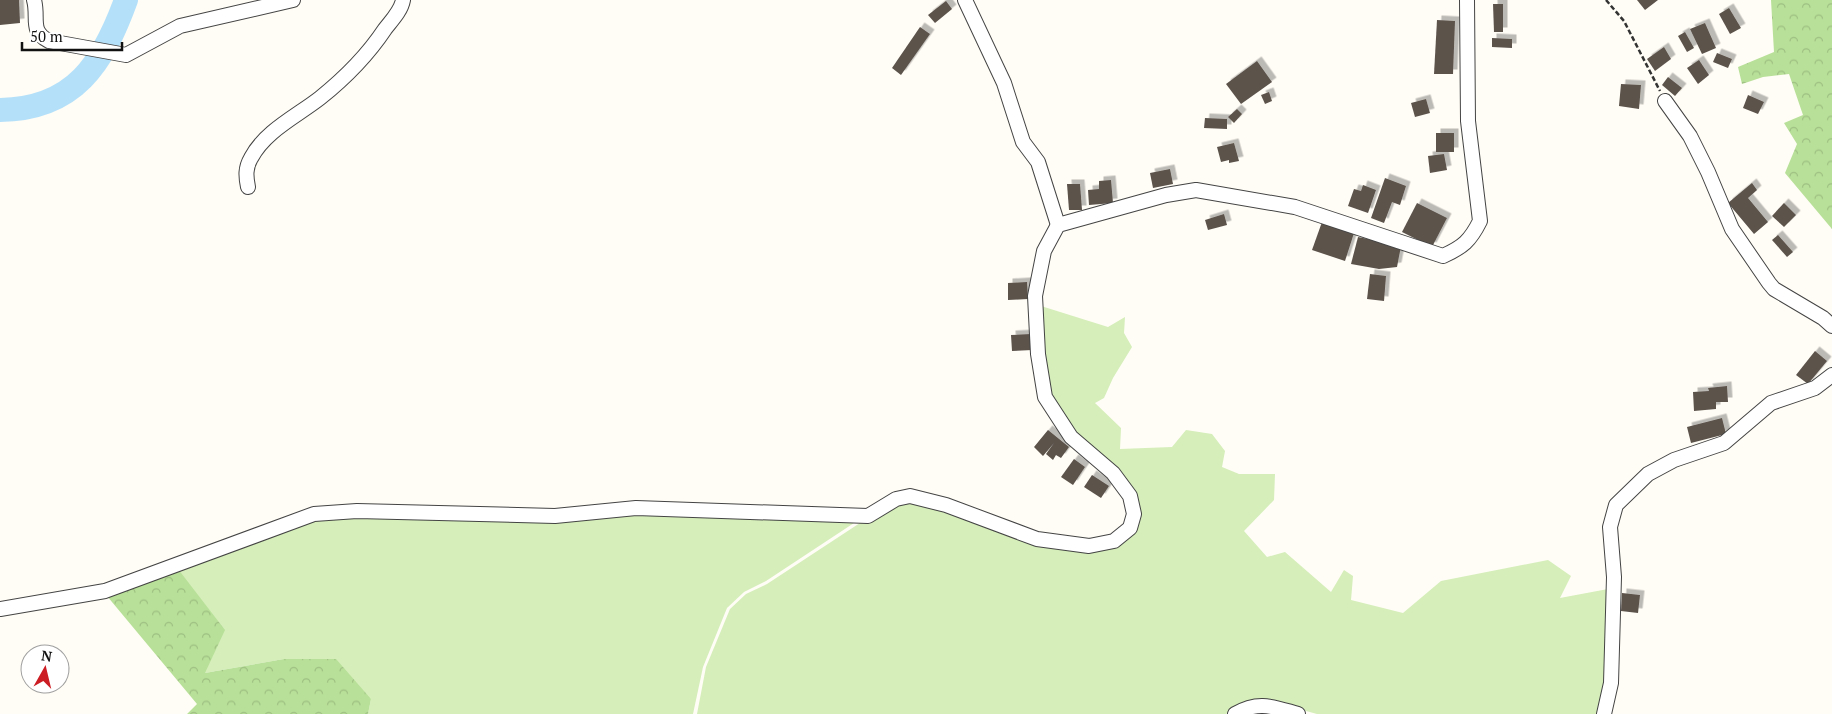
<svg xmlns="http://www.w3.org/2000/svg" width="1832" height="714" font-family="'PT Serif',serif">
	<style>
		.grass { fill: #d5eeba }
		.forest { fill: url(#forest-crowns) }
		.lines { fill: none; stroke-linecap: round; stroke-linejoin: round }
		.river { stroke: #b5e0fa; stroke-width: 24 }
		.building { fill: #5b524c; filter: url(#shadow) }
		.street-casing { stroke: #444; stroke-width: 16 }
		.path { stroke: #333; stroke-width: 2.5; stroke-dasharray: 5 2.5; stroke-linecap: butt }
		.street { stroke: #fff; stroke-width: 14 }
	</style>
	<defs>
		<pattern id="forest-crowns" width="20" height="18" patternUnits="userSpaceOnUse" patternTransform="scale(1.25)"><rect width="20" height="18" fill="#b8e098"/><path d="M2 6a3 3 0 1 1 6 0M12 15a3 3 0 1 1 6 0" fill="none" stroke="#9dbf82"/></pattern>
		<filter id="shadow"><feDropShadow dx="4.5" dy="-4.5" stdDeviation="0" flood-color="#0004"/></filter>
	</defs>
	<rect width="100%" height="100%" fill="#fffdf5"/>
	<g class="grass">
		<path d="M1041 306 1108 327 1125 317 1124 333 1132 347 1113 378 1104 398 1095 403 1121 428 1120 449 1172 447 1186 430 1212 434 1225 451 1222 467 1239 474H1275L1274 500 1244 531 1267 557 1285 552 1331 592 1344 570 1353 576 1351 600 1403 613 1441 581 1548 560 1571 576 1560 598 1608 589 1606 682 1598 714H1317L1270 701H1248L1226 714H697L706 667 730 609 746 594 767 584 863 521 898 504 911 501 1089 551 1139 514 1074 434 1050 395 1043 352Z"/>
		<path d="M636 513 857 521 766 581 744 592 727 608 703 667 693 714H368L371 699 284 659 205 673 178 569 315 519 360 516Z"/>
	</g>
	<g class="forest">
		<path d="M1771 0H1832V229L1785 173 1797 144 1784 123 1803 115 1789 74 1763 77 1742 84 1738 67 1774 52Z"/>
		<path d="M178 569 225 630 205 673 284 659H336L371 699 368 714H187L197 704 107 596Z"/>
	</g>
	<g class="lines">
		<path class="river" d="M0 110C75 109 103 63 126 0"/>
	</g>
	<g class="building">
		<path d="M0 0H19L20 23 0 25Z"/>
		<path d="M1637 0H1658L1645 10Z"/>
		<path d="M946 1 952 9 935 23 928 15Z"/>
		<path d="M1493 4H1503V32H1494Z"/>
		<path d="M1729 8 1741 28 1730 34 1719 14Z"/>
		<path d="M1437 20 1455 21 1453 74H1434Z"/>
		<path d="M1705 23 1716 48 1702 54 1690 29Z"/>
		<path d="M920 27 930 34 901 75 892 68Z"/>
		<path d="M1685 32 1694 48 1687 52 1678 36Z"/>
		<path d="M1492 38 1512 39V48L1492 47Z"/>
		<path d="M1664 47 1671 59 1655 71 1647 59Z"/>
		<path d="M1717 53 1732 59 1728 68 1713 62Z"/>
		<path d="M1699 60 1709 75 1698 84 1687 68Z"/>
		<path d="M1257 61 1272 82 1241 104 1226 84Z"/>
		<path d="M1668 77 1682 88 1675 96 1662 85Z"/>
		<path d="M1621 84 1641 85 1639 109 1619 106Z"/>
		<path d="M1269 92 1272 101 1265 104 1261 95Z"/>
		<path d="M1748 95 1764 102 1758 114 1743 108Z"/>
		<path d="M1426 99 1430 113 1415 117 1411 103Z"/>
		<path d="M1237 109 1242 114 1234 123 1228 117Z"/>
		<path d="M1205 118 1227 119V129L1204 128Z"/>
		<rect x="1436" y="133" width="18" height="19"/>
		<path d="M1234 143 1239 161 1229 163V160L1221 162 1217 147Z"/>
		<path d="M1444 154 1447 170 1430 173 1428 156Z"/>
		<path d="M1170 169 1173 184 1153 188 1150 173Z"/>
		<path d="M1385 178 1406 186 1400 205 1392 202 1384 223 1371 218Z"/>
		<path d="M1111 180 1113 203 1089 205 1088 190 1099 189V181Z"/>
		<path d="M1752 183 1757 190 1748 198 1768 222 1754 234 1728 203Z"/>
		<path d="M1067 184H1080L1082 210H1069Z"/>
		<path d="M1363 185 1376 190 1368 213 1348 206 1354 189 1361 191Z"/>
		<path d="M1417 203 1447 218 1432 247 1402 232Z"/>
		<path d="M1784 203 1796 215 1784 227 1772 216Z"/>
		<path d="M1224 214 1227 225 1208 230 1205 220Z"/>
		<path d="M1322 222 1354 233 1345 261 1312 250Z"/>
		<path d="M1778 235 1793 252 1787 257 1772 240Z"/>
		<path d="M1358 237 1401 246 1397 267 1379 269 1351 264Z"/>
		<path d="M1370 274 1386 276 1384 301 1367 299Z"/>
		<path d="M1027 282 1028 299 1008 300V283Z"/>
		<path d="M1031 334 1032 350 1012 351 1011 335Z"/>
		<path d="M1815 351 1827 361 1808 384 1796 375Z"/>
		<path d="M1727 386 1728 402H1716V409L1694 411 1693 392 1709 391 1708 388Z"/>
		<path d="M1722 418 1726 434 1691 443 1687 427Z"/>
		<path d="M1048 430 1069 447 1061 458 1056 455 1053 460 1046 454 1054 443 1043 456 1034 447Z"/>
		<path d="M1074 459 1085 467 1073 485 1061 477Z"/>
		<path d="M1092 475 1109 486 1101 498 1084 487Z"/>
		<path d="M1622 593 1640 595 1638 613 1621 611Z"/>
	</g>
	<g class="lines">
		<g class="street-casing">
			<g id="street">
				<path d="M34 0C39 18 29 31 49 41L126 55 180 26 293 0"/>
				<path d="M965 0 1004 83 1023 142 1038 162 1058 225"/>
				<path d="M1665 101 1690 136 1708 172 1732 229 1769 283 1774 289 1823 318 1832 326"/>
				<path d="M248 187C246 177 245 168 251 158 265 131 297 116 320 98 345 78 367 56 385 29 392 20 401 11 403 0"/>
				<path d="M0 609 105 591 314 514 357 511 555 516 636 508 868 516 896 499 910 496 946 505 1037 539 1089 546 1114 541 1130 528 1134 514 1130 496 1113 473 1071 437 1045 397 1038 354 1035 296 1044 251 1058 225 1166 195 1196 190 1295 207 1443 256C1463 247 1470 241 1480 221L1468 121 1467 0"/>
				<path d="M1235 714C1259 700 1273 707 1298 714"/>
				<path d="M1604 714 1611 683 1614 577 1610 527 1616 505 1648 474 1674 460 1724 443 1771 403 1815 388 1832 375"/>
			</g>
		</g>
		<path class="path" d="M1606 0 1624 21 1660 91"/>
		<use href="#street" class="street"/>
	</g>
	<g transform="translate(45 669) rotate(8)"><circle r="24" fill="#ffffff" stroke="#a0a0a0"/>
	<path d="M0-4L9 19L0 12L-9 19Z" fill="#cd1d24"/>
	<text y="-8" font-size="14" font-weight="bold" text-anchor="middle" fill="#111111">N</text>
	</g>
	<path d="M22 42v8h100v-8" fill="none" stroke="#111111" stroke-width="2.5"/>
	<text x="30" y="42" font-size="15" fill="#111111" stroke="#ffffff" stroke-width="4" paint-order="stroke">50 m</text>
</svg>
